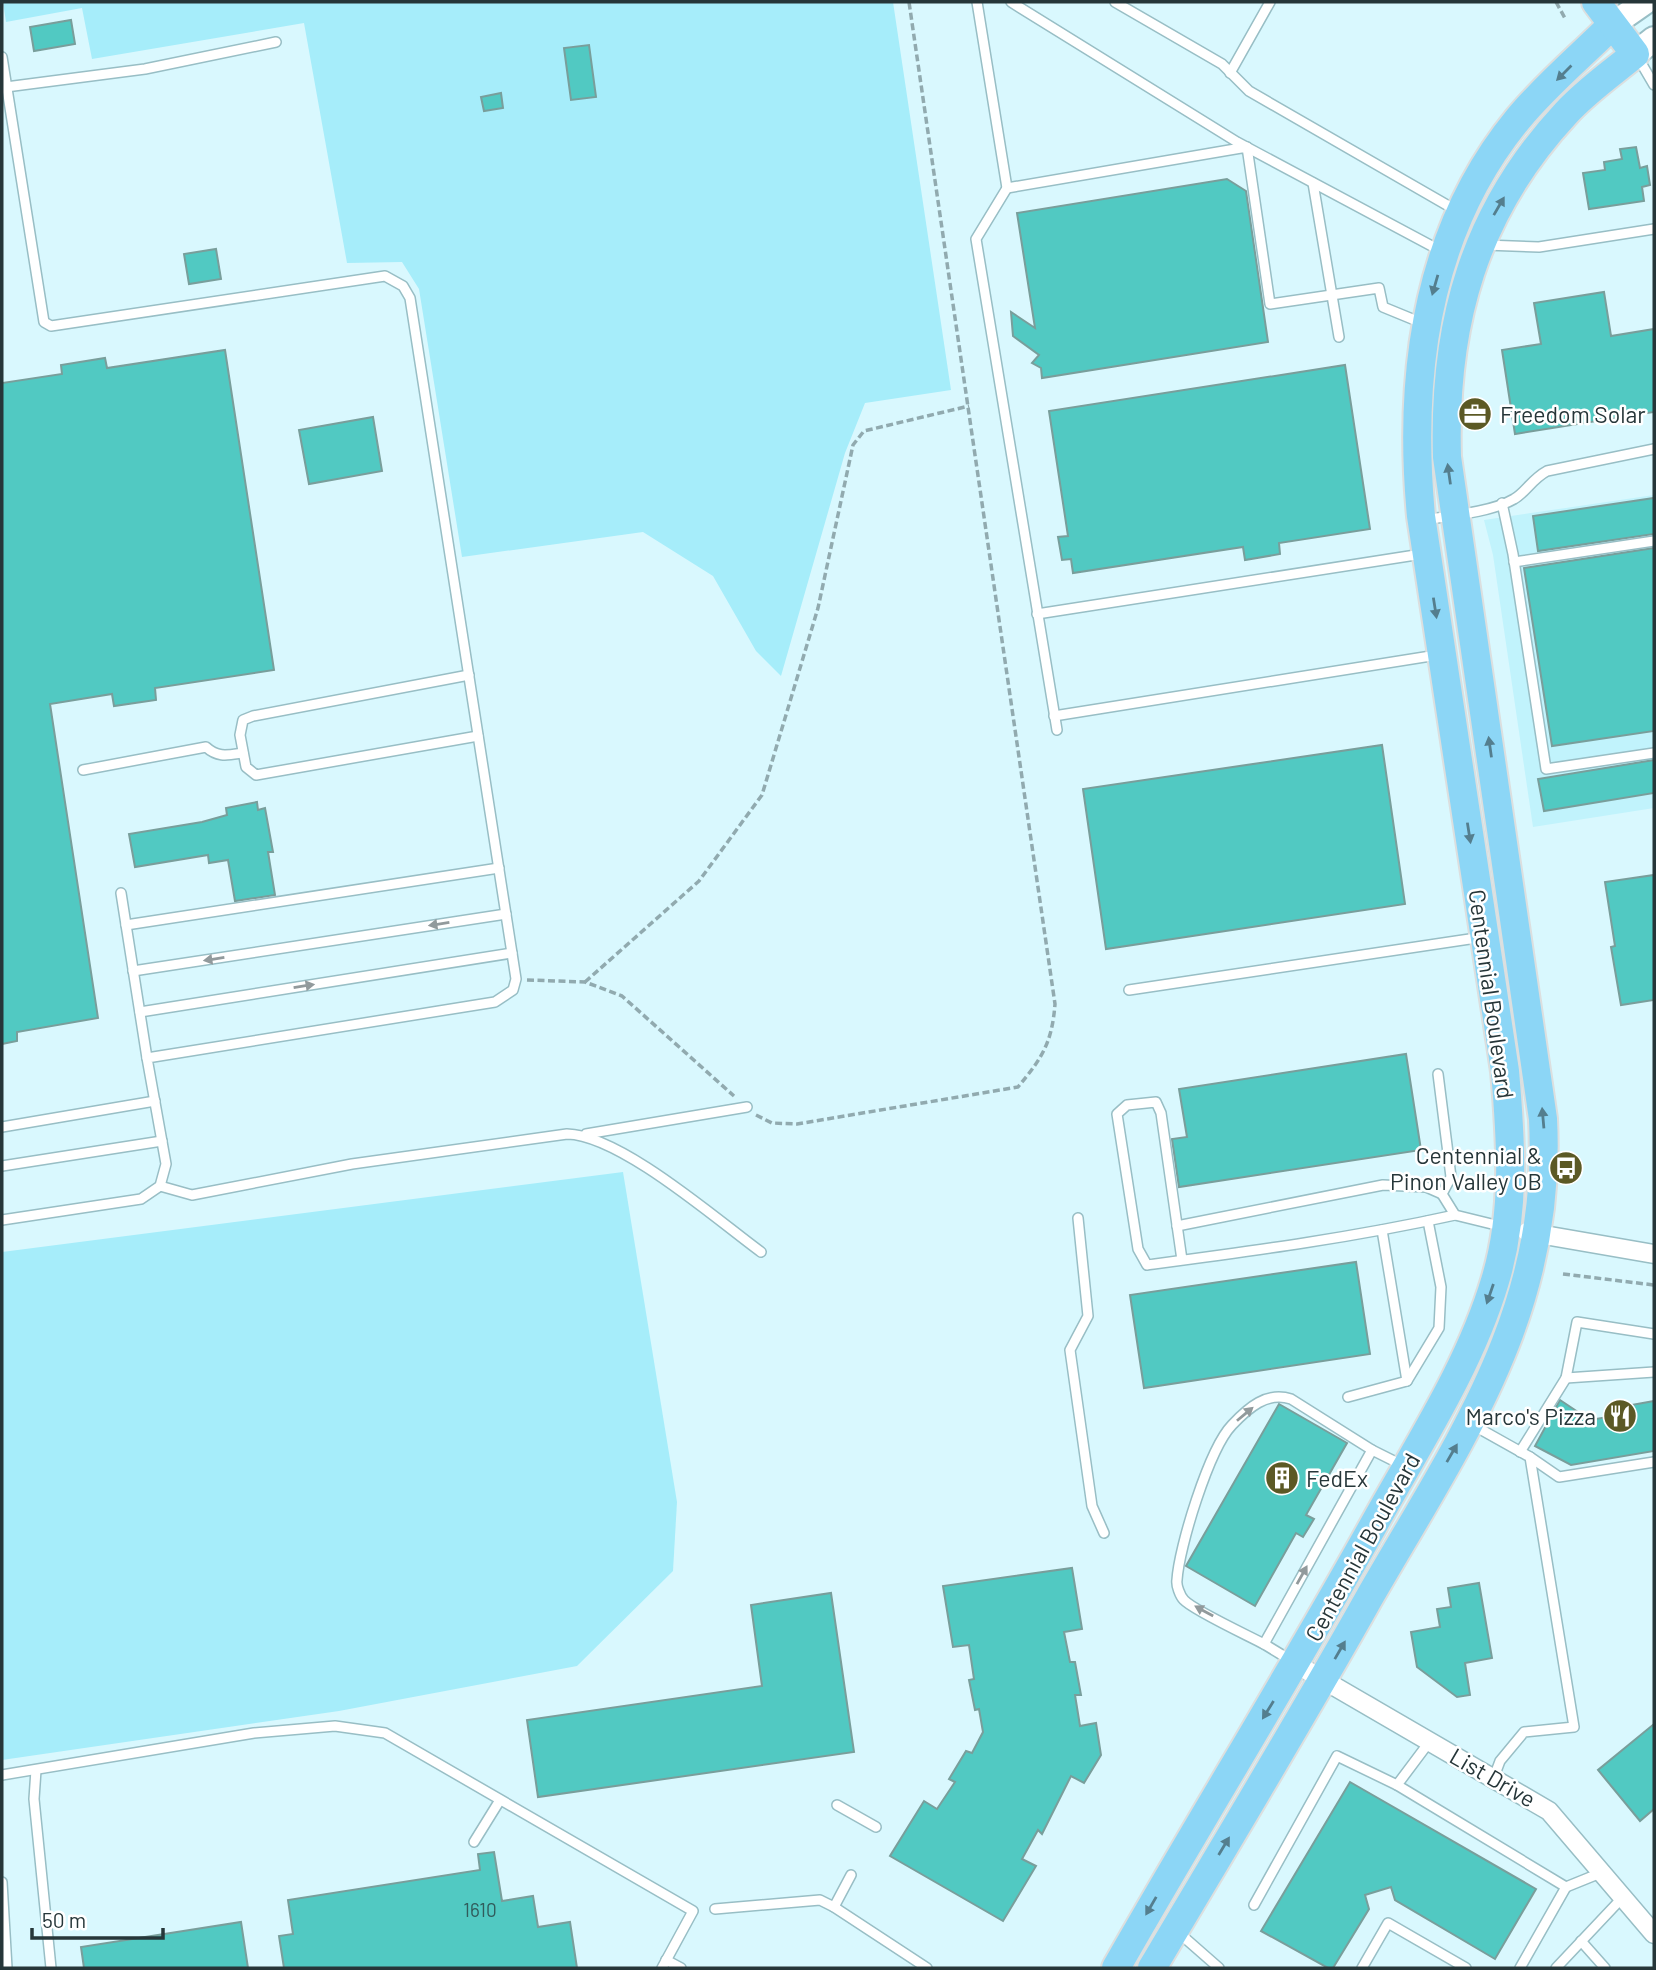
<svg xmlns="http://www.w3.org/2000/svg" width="1656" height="1970" font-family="Barlow,sans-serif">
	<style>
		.built { fill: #c1f3fc }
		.green { fill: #a6edfa }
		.building { fill: #51c9c2; stroke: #799e9b; stroke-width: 2 }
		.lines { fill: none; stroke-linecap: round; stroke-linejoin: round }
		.lane-casing { stroke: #98bec5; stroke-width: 12 }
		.street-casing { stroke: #98bec5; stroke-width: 21 }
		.secondary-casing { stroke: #98bec5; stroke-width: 28 }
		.primary-casing { stroke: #dcdfdf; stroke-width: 32 }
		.path { stroke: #91aaaf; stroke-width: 3.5; stroke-dasharray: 7 3.5; stroke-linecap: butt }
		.lane { stroke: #fff; stroke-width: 9 }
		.street { stroke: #fff; stroke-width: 18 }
		.secondary { stroke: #fff; stroke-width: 24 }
		.primary { stroke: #8cd6f6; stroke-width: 28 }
		.oneway { fill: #547e8e }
		.oneway2 { fill: #929a9c }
		.labels { text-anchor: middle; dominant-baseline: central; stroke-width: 5; stroke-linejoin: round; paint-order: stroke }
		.number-label { font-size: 19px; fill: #315b5b }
		.poi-label { font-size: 23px; fill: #263639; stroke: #fff; text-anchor: start }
		.street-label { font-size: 23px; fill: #263639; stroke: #fff }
	</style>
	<rect width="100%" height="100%" fill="#d9f8fe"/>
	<path class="built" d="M1654 495V808L1533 827 1493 555 1484 520Z"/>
	<g class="green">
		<path d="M3 2H893L951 390 865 403 845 453 781 676 756 651 713 576 643 532 462 557 419 289 402 262 347 263 304 23 92 59 82 8 6 22Z"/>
		<path d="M623 1172 677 1502 673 1571 577 1666 339 1711 2 1760V1252Z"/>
	</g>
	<g class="building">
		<path d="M71 20 75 44 34 51 30 27Z"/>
		<path d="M589 45 596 97 571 100 564 48Z"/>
		<path d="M501 93 503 108 484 111 481 97Z"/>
		<path d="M1636 147 1640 168 1647 166 1650 185 1642 187 1644 201 1589 209 1583 173 1605 170 1604 162 1622 159 1620 149Z"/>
		<path d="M1227 179 1246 191 1268 342 1042 378 1041 368 1032 363 1039 355 1013 336 1011 312 1035 328 1017 213Z"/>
		<path d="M216 249 221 279 189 284 184 254Z"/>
		<path d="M1604 292 1611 336 1654 329V412L1515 434 1502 350 1541 344 1534 303Z"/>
		<path d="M225 350 274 670 155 688 156 700 114 706 112 694 50 704 98 1018 17 1032V1041L2 1044V383L62 374 61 365 105 358 107 368Z"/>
		<path d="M1345 365 1370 529 1279 543 1280 554 1245 560 1243 547 1073 573 1071 559 1062 560 1058 537 1068 536 1049 411Z"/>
		<path d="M373 417 382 471 309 484 299 430Z"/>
		<path d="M1654 498V534L1538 551 1533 516Z"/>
		<path d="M1654 548V731L1552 746 1524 568Z"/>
		<path d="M1382 745 1405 904 1106 949 1083 789Z"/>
		<path d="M1654 760V793L1544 811 1538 779Z"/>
		<path d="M257 802 258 810 265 808 273 852H268L275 895 235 901 228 860 209 863 208 855 135 867 129 834 202 822 227 815 226 808Z"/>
		<path d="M1654 875V1000L1621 1005 1611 947 1615 946 1605 882Z"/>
		<path d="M1406 1054 1421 1150 1179 1187 1172 1139 1187 1137 1179 1089Z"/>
		<path d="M1356 1262 1370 1354 1144 1388 1130 1295Z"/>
		<path d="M1560 1400 1590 1420 1608 1417 1609 1409 1654 1401V1451L1571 1465 1535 1446Z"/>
		<path d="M1279 1404 1347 1443 1306 1515 1314 1519 1303 1537 1296 1533 1255 1606 1186 1566Z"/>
		<path d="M1072 1568 1082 1629 1064 1632 1070 1662H1075L1081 1695H1075L1080 1726 1096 1723 1101 1755 1084 1783 1071 1776 1042 1834 1038 1830 1022 1859 1036 1866 1003 1921 890 1856 924 1801 937 1809 955 1782 949 1779 966 1751 972 1753 983 1732 979 1709 975 1710 969 1680 974 1679 969 1645 953 1647 943 1586Z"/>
		<path d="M1479 1583 1492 1658 1465 1663 1470 1695 1457 1697 1417 1667 1411 1632 1440 1627 1437 1609 1451 1607 1448 1588Z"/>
		<path d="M831 1593 854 1752 538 1797 527 1720 762 1686 751 1605Z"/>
		<path d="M1654 1724V1809L1640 1821 1598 1770Z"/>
		<path d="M1350 1782 1536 1889 1495 1959 1395 1900 1391 1887 1365 1895 1369 1909 1333 1968H1328L1261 1931Z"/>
		<path d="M494 1852 502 1901 533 1896 538 1927 570 1922 577 1968H284L279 1936 293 1934 288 1900 480 1870 478 1854Z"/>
		<path d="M241 1922 248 1968H84L81 1947Z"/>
	</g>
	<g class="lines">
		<g class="lane-casing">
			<g id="lane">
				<path d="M977 2 1007 188 1247 147 1270 304 1379 288 1383 307 1422 323"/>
				<path d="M1011 2 1237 142 1443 252"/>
				<path d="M1115 2 1222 64 1249 91 1459 212"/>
				<path d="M1637 56 1654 85"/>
				<path d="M2 57 44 322 51 326 385 276 403 286 410 298 516 979 513 990 495 1002 147 1058 166 1164 160 1186 141 1199 2 1220"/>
				<path d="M1230 73 1270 2"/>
				<path d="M6 87 145 69 276 42"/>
				<path d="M1313 183 1339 337"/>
				<path d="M1007 188 976 239 1057 730"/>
				<path d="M1485 245 1539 247 1654 229"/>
				<path d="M1502 503 1513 554 1546 769 1654 753"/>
				<path d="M1423 520C1449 516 1492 512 1514 499 1525 493 1532 479 1547 471L1654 449"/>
				<path d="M1514 562 1654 541"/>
				<path d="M1037 614 1422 554"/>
				<path d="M469 675 253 716 243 720 240 735 246 767 256 775 478 736"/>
				<path d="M1054 716 1437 655"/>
				<path d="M83 770 206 747C218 758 228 755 243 753"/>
				<path d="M121 893 147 1058"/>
				<path d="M126 925 499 868"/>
				<path d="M133 971 506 914"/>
				<path d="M1129 990 1483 937"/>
				<path d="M140 1012 512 953"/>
				<path d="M1438 1074 1451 1177 1442 1194 1455 1215 1504 1227"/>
				<path d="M2 1127 155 1101"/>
				<path d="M586 1134 747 1107"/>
				<path d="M2 1166 162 1141"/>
				<path d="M160 1186 192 1195 352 1164 567 1134C620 1135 716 1219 761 1252"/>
				<path d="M1078 1218 1088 1316 1070 1350 1092 1506 1104 1533"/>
				<path d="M1177 1226 1383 1185 1426 1187 1442 1194"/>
				<path d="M1382 1230 1407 1381"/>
				<path d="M1182 1260 1161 1113 1156 1102 1127 1105 1117 1114 1138 1249 1147 1265C1252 1251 1351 1238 1455 1215"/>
				<path d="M1566 1378 1654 1372"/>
				<path d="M1348 1397 1407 1381 1439 1328 1441 1287 1428 1221"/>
				<path d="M1471 1424 1530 1457 1574 1727 1524 1732 1500 1761 1494 1777"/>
				<path d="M1520 1452 1566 1378 1577 1322 1654 1334"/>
				<path d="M1530 1457 1559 1477 1654 1462"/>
				<path d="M1264 1644C1249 1636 1193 1610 1184 1600 1180 1596 1176 1585 1177 1580 1179 1547 1209 1449 1232 1425 1248 1408 1267 1391 1291 1399L1372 1450"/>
				<path d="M1292 1661 1264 1644 1372 1450 1404 1466"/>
				<path d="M1430 1741 1397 1785 1566 1887 1603 1872"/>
				<path d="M36 1770 34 1799 51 1968"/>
				<path d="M2 1775 254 1733 335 1726 385 1733 693 1911 662 1968"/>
				<path d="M837 1805 876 1827"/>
				<path d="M474 1842 500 1800"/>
				<path d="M851 1875 834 1907 927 1968"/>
				<path d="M2 1882 7 1968"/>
				<path d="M1254 1905 1337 1756 1397 1785"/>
				<path d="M715 1909 820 1900 834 1907"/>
				<path d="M1178 1932 1219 1968"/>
				<path d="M1581 1941 1605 1968"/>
				<path d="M666 1960 681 1968"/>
				<path d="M1362 1968 1388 1923 1466 1968"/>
				<path d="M1520 1968 1566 1887"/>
				<path d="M1556 1968 1623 1897"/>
			</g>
		</g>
		<g class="street-casing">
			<g id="street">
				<path d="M1527 1232 1654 1254"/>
				<path d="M1296 1664 1549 1811 1654 1934"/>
			</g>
		</g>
		<g class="secondary-casing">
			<g id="secondary">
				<path d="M1612 25 1645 2"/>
				<path d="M1635 54 1654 39"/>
			</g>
		</g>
		<g class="primary-casing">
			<g id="primary">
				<path d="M1116 1968C1202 1817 1294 1669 1378 1517 1421 1440 1470 1365 1495 1281 1516 1212 1511 1141 1505 1071L1421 516C1408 377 1426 231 1518 119 1546 85 1581 56 1612 25"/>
				<path d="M1152 1968C1225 1845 1299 1723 1369 1598 1460 1440 1553 1311 1543 1119L1447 457C1443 324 1474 212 1566 113 1586 91 1612 73 1635 54L1596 2"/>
			</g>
		</g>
		<g class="path">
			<path d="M1556 2 1566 20"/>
			<path d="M527 980 585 982 622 996 734 1096"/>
			<path d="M585 982 699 881 762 795 818 608 853 445 864 431 969 406"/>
			<path d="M756 1115 772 1123 797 1124 1018 1087C1042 1058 1052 1043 1055 1004L909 2"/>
			<path d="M1563 1274 1654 1285"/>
		</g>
		<use href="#lane" class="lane"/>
		<use href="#street" class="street"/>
		<use href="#secondary" class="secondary"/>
		<use href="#primary" class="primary"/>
	</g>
	<defs><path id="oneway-solid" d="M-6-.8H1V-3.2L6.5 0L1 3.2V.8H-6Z" transform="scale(1.75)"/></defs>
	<g class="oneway">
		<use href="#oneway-solid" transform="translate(1564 73) rotate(135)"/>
		<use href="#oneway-solid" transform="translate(1499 206) rotate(-60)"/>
		<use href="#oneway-solid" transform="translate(1435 285) rotate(106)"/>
		<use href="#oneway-solid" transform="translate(1449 474) rotate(-98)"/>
		<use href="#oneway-solid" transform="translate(1435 608) rotate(81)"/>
		<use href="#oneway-solid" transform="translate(1490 747) rotate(-98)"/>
		<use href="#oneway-solid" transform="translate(1469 833) rotate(81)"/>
		<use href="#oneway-solid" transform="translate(1543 1118) rotate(-95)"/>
		<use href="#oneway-solid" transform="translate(1490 1294) rotate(109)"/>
		<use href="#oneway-solid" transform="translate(1452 1453) rotate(-60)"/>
		<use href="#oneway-solid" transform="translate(1340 1650) rotate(-60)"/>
		<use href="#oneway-solid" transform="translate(1268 1710) rotate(122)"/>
		<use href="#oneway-solid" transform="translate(1224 1846) rotate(-59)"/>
		<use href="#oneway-solid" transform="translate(1151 1906) rotate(120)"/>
	</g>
	<g class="oneway2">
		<use href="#oneway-solid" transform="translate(439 924) rotate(171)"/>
		<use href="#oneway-solid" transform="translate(214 959) rotate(171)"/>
		<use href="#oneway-solid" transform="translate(304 986) rotate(-9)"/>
		<use href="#oneway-solid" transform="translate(1245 1414) rotate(-40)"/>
		<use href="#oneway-solid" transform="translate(1302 1575) rotate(-61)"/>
		<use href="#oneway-solid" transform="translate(1204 1611) rotate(-151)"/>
	</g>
	<defs>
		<g id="office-disc" transform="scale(1.75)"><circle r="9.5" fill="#5c5925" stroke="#fff"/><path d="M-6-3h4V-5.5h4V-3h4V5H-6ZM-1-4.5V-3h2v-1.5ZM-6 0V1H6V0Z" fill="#fff"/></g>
		<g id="bus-disc" transform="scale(1.75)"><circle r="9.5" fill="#5c5925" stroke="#fff"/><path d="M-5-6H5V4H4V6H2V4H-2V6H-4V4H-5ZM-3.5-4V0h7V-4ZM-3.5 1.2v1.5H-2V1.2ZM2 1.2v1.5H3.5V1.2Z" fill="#fff"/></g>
		<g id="restaurant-disc" transform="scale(1.75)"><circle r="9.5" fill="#5c5925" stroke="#fff"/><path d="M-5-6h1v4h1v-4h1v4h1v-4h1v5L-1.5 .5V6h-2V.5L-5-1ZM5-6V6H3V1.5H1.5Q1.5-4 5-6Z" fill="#fff"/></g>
		<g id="building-disc" transform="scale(1.75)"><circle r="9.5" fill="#5c5925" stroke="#fff"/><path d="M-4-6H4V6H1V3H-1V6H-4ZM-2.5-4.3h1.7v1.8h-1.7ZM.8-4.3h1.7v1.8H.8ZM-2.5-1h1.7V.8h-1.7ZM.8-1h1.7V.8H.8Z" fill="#fff"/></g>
	</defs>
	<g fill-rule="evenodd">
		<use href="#office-disc" x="1475" y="414"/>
		<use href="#bus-disc" x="1566" y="1168"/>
		<use href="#restaurant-disc" x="1620" y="1416"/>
		<use href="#building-disc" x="1282" y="1478"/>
	</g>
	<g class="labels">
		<g class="number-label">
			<text x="480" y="1909">1610</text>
		</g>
		<g class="poi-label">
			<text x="1500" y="414">Freedom Solar</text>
			<text x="1542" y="1155" text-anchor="end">Centennial &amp;<tspan x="1542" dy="26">Pinon Valley OB</tspan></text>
			<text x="1596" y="1416" text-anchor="end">Marco's Pizza</text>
			<text x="1306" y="1478">FedEx</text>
		</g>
		<g class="street-label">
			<text transform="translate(1492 994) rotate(82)">Centennial Boulevard</text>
			<text transform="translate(1362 1547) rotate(-61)">Centennial Boulevard</text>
			<text transform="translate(1493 1777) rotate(30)">List Drive</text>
		</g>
	</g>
	<rect width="1656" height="1970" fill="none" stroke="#263639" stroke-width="7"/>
	<path d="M32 1928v10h131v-10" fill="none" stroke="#263639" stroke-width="3.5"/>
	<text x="42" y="1928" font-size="21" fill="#263639" stroke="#ffffff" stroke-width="5" paint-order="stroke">50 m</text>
</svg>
